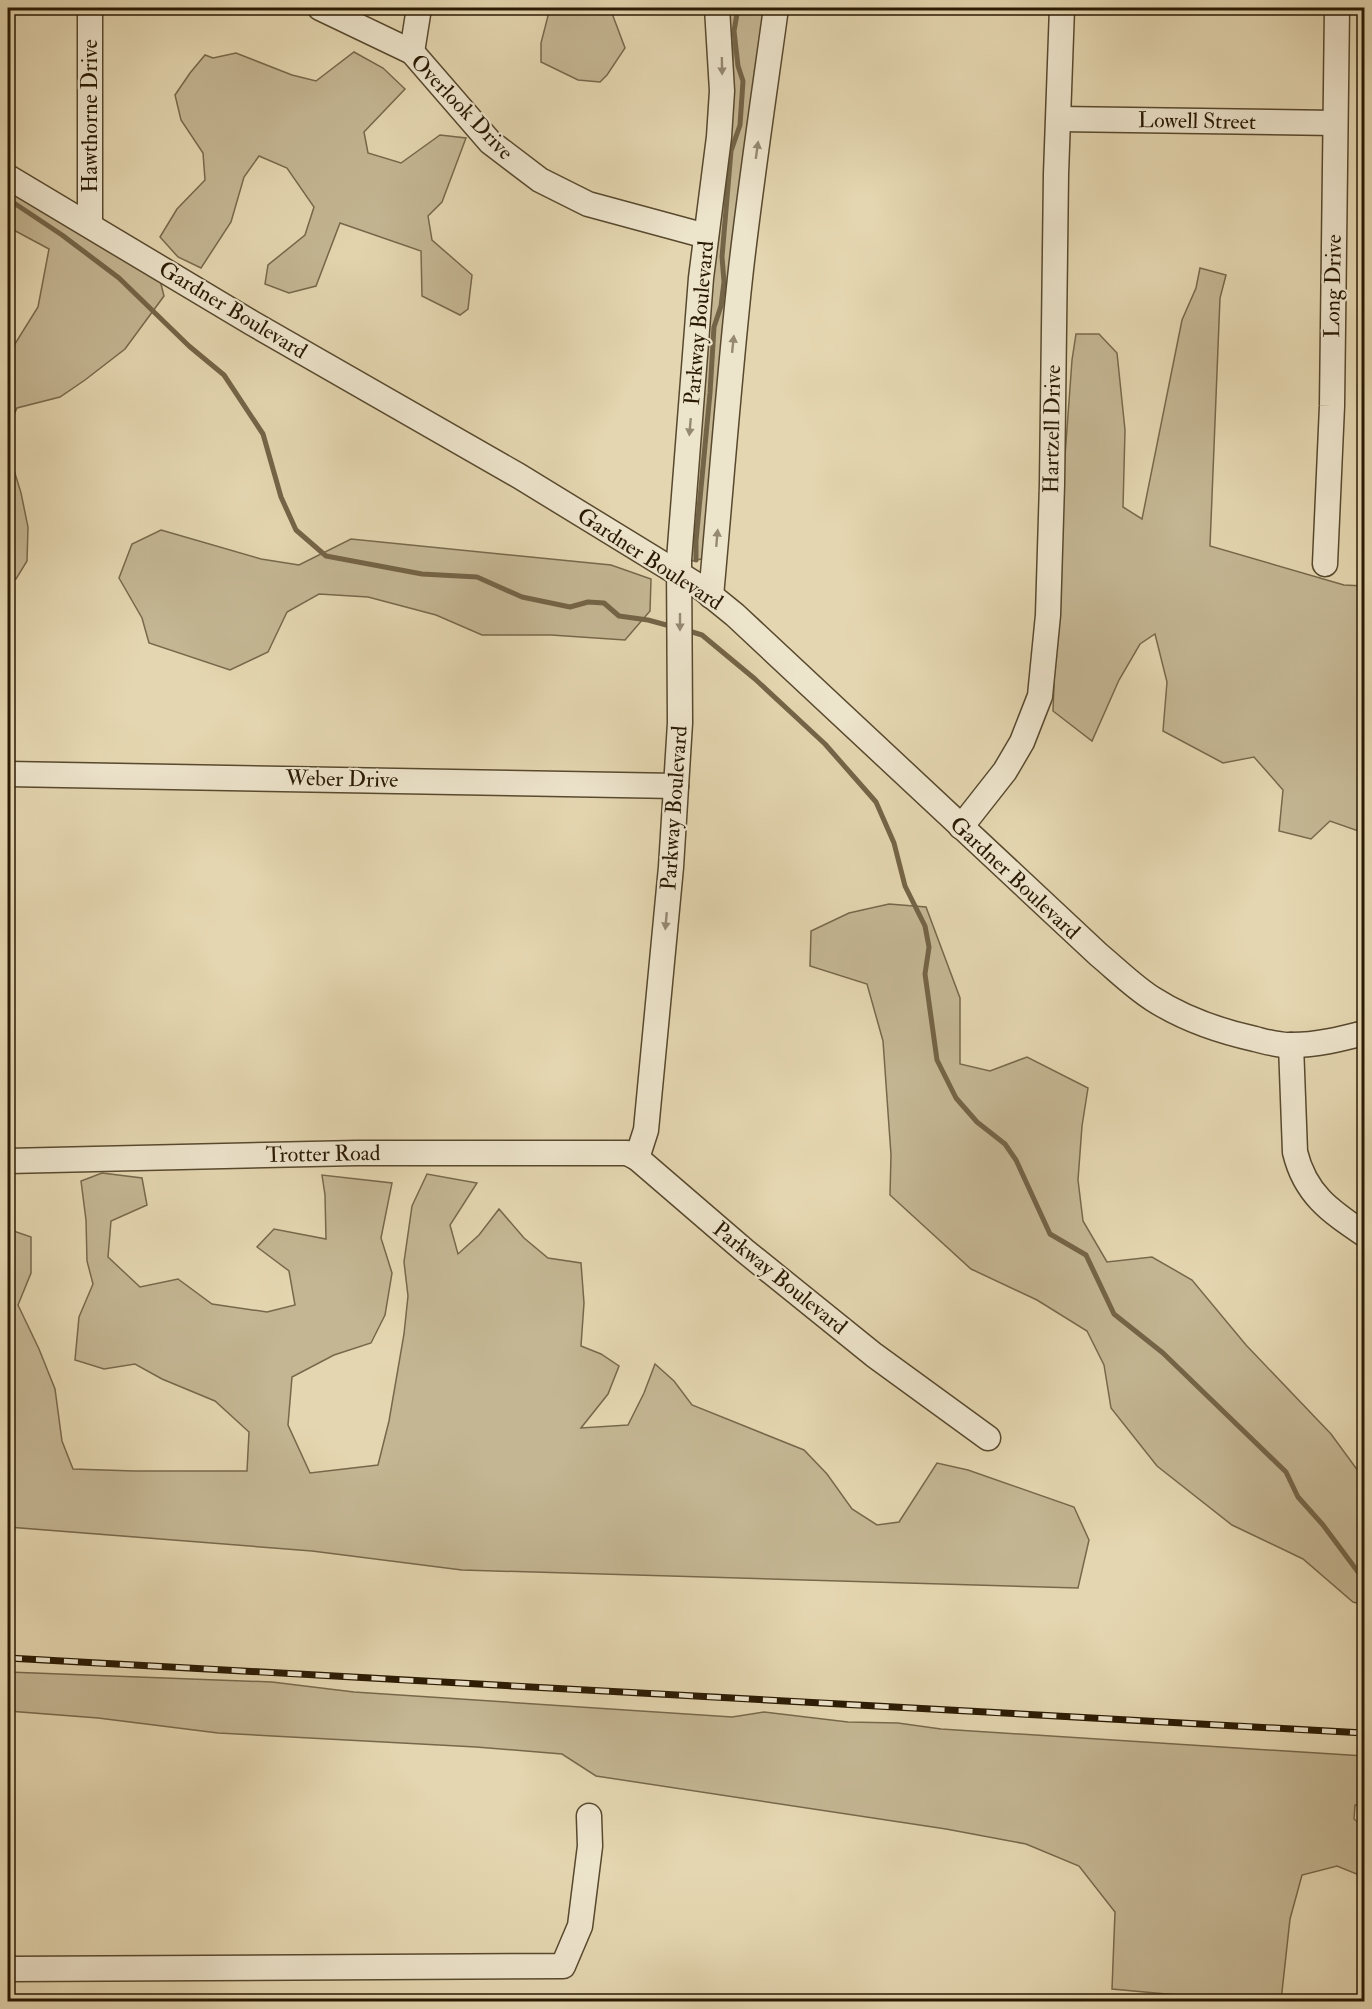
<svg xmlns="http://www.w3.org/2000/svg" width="1372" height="2009" font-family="'IM FELL Double Pica',serif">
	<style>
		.green { fill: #c4b693; stroke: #77684b; stroke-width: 1.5 }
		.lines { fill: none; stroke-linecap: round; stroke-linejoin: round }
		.stream { stroke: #746447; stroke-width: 5 }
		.minor-casing { stroke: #58492e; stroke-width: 27 }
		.minor { stroke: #ede4cc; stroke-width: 24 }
		.rail-casing { stroke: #2a1a03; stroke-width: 7 }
		.rail { stroke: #ede4cc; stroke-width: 4.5; stroke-dasharray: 14; stroke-linecap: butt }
		.oneway { fill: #958972 }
		.labels { text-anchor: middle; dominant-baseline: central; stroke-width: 4.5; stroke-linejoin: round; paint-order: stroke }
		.street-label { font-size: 22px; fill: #2a1a03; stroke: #ede4cc }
	</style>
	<rect width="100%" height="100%" fill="#e4d6b0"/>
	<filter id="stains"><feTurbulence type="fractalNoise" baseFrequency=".00333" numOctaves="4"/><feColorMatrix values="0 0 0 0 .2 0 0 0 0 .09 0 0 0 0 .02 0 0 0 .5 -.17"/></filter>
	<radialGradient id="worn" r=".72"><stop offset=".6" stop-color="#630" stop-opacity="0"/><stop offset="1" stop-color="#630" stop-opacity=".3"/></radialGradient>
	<g class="green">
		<path d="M550 8H610L625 48 607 75 600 82 578 80 541 62V43Z"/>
		<path d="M725 8H762L767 25 706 558 692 561 688 545 700 384 731 120 733 48Z"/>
		<path d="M354 52 383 68 405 89 364 132 368 153 401 163 440 135 466 138 442 202 428 216 432 240 472 275 468 309 460 315 422 296 421 251 340 223 316 286 289 293 265 284 268 265 305 235 314 207 287 168 259 156 244 177 231 222 201 268 178 257 160 237 177 209 205 180 203 153 181 120 175 95 190 73 205 55 213 58 236 53 292 75 316 81Z"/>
		<path d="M8 191 159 276 164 296 125 349 85 380 60 397 17 408 9 426 10 457 21 493 28 527 27 561 16 579H8V355L38 307 49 249 8 227Z"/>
		<path d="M1200 268 1226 275 1220 298 1210 546 1344 585 1364 586V833L1330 821 1311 839 1279 831 1283 790 1254 757 1223 763 1163 731 1167 682 1155 634 1140 644 1119 680 1092 741 1053 711 1060 525 1072 360 1076 334H1099L1117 353 1125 430 1123 507 1142 519 1182 320 1196 288Z"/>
		<path d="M161 530 261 559 299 565 351 539 611 565 651 579 650 611 625 640 551 635H482L436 615 368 597 319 594 287 612 268 652 230 670 149 643 142 618 119 578 132 544Z"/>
		<path d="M889 904 926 907 960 998V1064L990 1071 1027 1057 1088 1088 1082 1126 1078 1180 1083 1221 1107 1262 1152 1257 1192 1280 1246 1345 1331 1434 1364 1479V1605L1353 1602 1303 1559 1232 1525 1157 1466 1111 1408 1104 1365 1087 1331 1037 1300 971 1269 890 1195 891 1155 883 1041 867 984 810 966 811 931 849 913Z"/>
		<path d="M102 1173 142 1178 147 1205 111 1221 108 1257 140 1287 178 1279 212 1304 267 1312 295 1305 289 1271 257 1247 274 1229 326 1239 325 1195 322 1175 392 1183 381 1238 392 1273 385 1315 371 1343 334 1355 292 1377 288 1425 310 1473 378 1465 389 1421 404 1334 408 1296 404 1262 412 1206 427 1174 477 1183 450 1225 458 1254 479 1235 499 1209 524 1238 548 1258 581 1263 584 1303 581 1346 601 1354 619 1366 608 1394 581 1428 628 1425 644 1393 655 1364 674 1381 692 1405 804 1450 827 1474 852 1509 877 1525 899 1522 937 1463 968 1470 1074 1507 1089 1540 1078 1588 462 1570 312 1551 8 1527V1229L31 1237V1273L18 1305 39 1349 55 1389 62 1441 73 1469 134 1471H247L249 1432 215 1401 162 1379 135 1364 104 1369 75 1360 79 1317 93 1284 87 1261 86 1220 81 1181Z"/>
		<path d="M8 1672 272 1682 354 1692 732 1717 764 1712 848 1722 898 1723 941 1729 1364 1756V1805H1355L1354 1819 1364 1827V1877L1337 1866 1302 1875 1290 1919 1281 2001H1243L1112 1989 1115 1912 1079 1866 1026 1844 946 1829 596 1776 562 1754 476 1747 218 1733 98 1718 8 1711Z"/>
	</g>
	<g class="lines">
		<g class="stream">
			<path d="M8 199 62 235 119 278 189 346 224 375 263 434 281 497 296 530 326 556 422 574 477 577 522 597 570 607 588 602 604 603 619 616 648 620 670 626"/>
			<path d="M696 560V541L710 393 714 327 721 306 724 282 722 257 731 151 740 125 743 81 738 66 734 31 738 8"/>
			<path d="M689 631 702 635 755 679 825 744 876 802 894 843 905 886 925 926 929 947 925 974 937 1060 956 1098 977 1122 1005 1144 1016 1160 1050 1234 1086 1255 1114 1314 1163 1353 1286 1472 1298 1497 1323 1525 1364 1580"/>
		</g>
		<g class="minor-casing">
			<g id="minor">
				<path d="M320 8 412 52 490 142 540 180 588 204 706 236"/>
				<path d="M412 52 419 8"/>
				<path d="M1059 119 1335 123"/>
				<path d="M8 177 252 323 519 476 679 574 703 589 735 615 1099 955C1117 970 1134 987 1153 999 1184 1019 1219 1031 1255 1039 1267 1042 1280 1046 1292 1045 1317 1045 1341 1039 1364 1033"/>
				<path d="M90 225V8"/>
				<path d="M1325 564 1332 406 1337 8"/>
				<path d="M711 596C721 487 729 378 741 269 751 182 764 95 776 8"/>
				<path d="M8 774 676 786"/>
				<path d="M961 827 1005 771 1022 742 1040 696 1048 615 1052 484 1056 174 1062 8"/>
				<path d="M1291 1045 1295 1152C1305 1194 1330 1211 1364 1234"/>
				<path d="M637 1158 646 1130 671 867 680 723 679 560 701 278 719 137 722 91 717 8"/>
				<path d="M8 1161 357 1153H627L637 1158 745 1251 874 1355 988 1438"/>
				<path d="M8 1969 563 1966 580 1926 590 1846 589 1816"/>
			</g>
		</g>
		<use href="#minor" class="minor"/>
		<g class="rail-casing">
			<path id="rail" d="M8 1658 1364 1733"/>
		</g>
		<use href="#rail" class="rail"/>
	</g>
	<defs><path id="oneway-solid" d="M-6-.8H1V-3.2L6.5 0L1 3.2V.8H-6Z" transform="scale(1.5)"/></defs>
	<g class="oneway">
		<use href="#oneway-solid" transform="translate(722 66) rotate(89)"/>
		<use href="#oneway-solid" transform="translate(757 150) rotate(-82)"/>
		<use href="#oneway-solid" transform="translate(733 344) rotate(-84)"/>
		<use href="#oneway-solid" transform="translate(690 427) rotate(95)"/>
		<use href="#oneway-solid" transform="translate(717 538) rotate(-85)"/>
		<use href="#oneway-solid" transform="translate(680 622) rotate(90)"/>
		<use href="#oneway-solid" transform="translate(666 921) rotate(95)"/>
	</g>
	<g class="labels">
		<g class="street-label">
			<text transform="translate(462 107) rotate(46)">Overlook Drive</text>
			<text transform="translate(90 116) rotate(-90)">Hawthorne Drive</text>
			<text transform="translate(1197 121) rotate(1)">Lowell Street</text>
			<text transform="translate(1333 286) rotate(-89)">Long Drive</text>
			<text transform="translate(233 310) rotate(31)">Gardner Boulevard</text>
			<text transform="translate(699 323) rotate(-85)">Parkway Boulevard</text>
			<text transform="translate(1052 429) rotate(-89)">Hartzell Drive</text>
			<text transform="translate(650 559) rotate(33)">Gardner Boulevard</text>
			<text transform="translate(342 779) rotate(1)">Weber Drive</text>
			<text transform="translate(674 808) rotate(-86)">Parkway Boulevard</text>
			<text transform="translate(1015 878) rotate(43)">Gardner Boulevard</text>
			<text transform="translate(323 1154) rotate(-1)">Trotter Road</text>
			<text transform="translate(780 1278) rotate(39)">Parkway Boulevard</text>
		</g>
	</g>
	<rect width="1372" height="2009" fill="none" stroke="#e4d6b0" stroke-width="30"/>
	<rect x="9" y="9" width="1354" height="1991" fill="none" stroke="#2a1a03" stroke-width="3"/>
	<rect x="15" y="15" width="1342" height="1979" fill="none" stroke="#2a1a03" stroke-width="1.5"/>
	<rect width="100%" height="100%" filter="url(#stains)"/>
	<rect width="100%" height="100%" fill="url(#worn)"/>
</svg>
